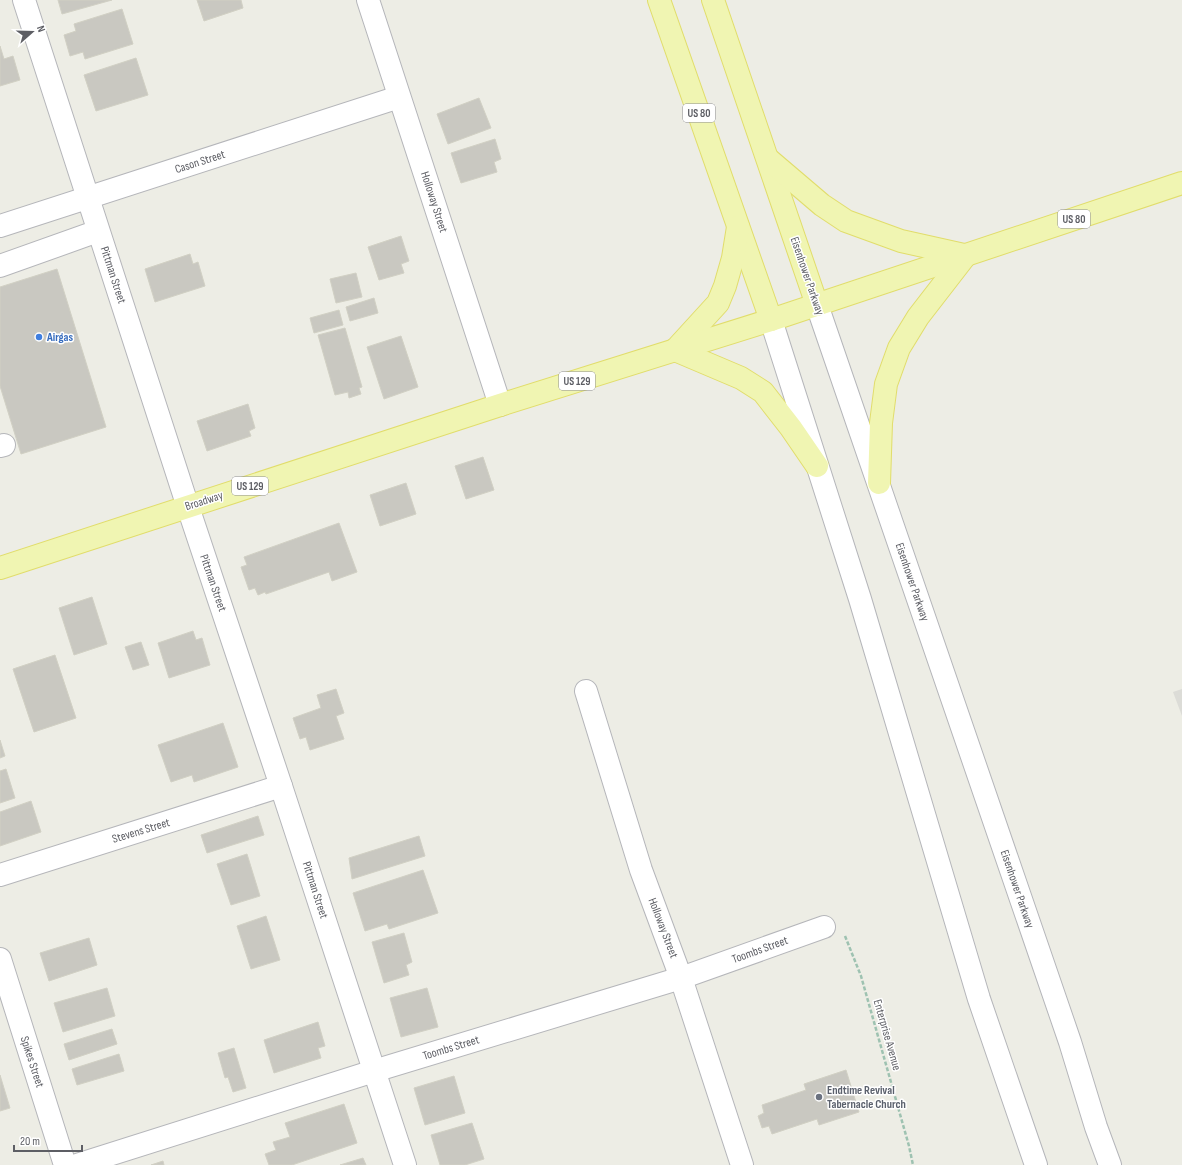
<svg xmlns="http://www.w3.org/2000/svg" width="1182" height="1165" font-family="'Sofia Sans Condensed',sans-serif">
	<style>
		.industrial { fill: #dcdcd7 }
		.building { fill: #c9c8c1; stroke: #d1d0c4 }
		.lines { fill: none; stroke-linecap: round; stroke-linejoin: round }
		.minor-casing { stroke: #b5b6ba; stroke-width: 24 }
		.major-casing { stroke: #e1dd6b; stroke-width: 24 }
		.path { stroke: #9ec2b1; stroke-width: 2.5; stroke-dasharray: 4 2; stroke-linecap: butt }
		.minor { stroke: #fff; stroke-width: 22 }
		.major { stroke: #f0f5b2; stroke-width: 22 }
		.shop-dot { fill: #3f7fe0; stroke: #fff; stroke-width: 1.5 }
		.worship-dot { fill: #6b7280; stroke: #fff; stroke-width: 1.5 }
		.labels { text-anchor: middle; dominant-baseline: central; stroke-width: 3; stroke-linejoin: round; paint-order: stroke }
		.shield { fill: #fff; stroke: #8e8e92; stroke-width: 1 }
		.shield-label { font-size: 11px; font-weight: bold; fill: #5d5e64 }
		.street-label { font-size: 12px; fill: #5d5e64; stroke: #fff }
		.shop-label { font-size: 12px; font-weight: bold; fill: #366cbe; stroke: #fff; text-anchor: start }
		.worship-label { font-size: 12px; font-weight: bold; fill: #5b616d; stroke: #fff; text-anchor: start }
	</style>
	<rect width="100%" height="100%" fill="#edede5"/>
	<path class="industrial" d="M1182 689V716L1173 692Z"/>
	<g class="building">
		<path d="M58 0H112L62 14Z"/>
		<path d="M197 0H241L243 8 204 21Z"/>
		<path d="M122 9 133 44 85 59 83 52 70 56 64 35 76 31 74 24Z"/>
		<path d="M0 46 4 59 13 56 20 80 0 86Z"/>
		<path d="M136 58 148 95 96 111 84 75Z"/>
		<path d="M479 98 491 128 448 144 437 114Z"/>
		<path d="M495 139 501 159 494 162 497 172 461 183 451 153Z"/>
		<path d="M401 236 409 261 401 264 404 273 379 280 368 247Z"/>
		<path d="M190 254 193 264 198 262 205 286 155 302 145 269Z"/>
		<path d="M57 269 106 427 21 454 0 386V287Z"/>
		<path d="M356 273 362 297 336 303 330 279Z"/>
		<path d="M374 298 378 313 350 321 346 307Z"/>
		<path d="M339 310 343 325 314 333 310 318Z"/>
		<path d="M345 328 362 387 359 388 361 394 349 398 348 392 335 395 318 335Z"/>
		<path d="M401 336 418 387 384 399 367 347Z"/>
		<path d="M248 404 255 428 249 431 251 436 207 451 197 421Z"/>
		<path d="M483 457 494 490 466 499 455 466Z"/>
		<path d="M406 483 416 514 380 526 370 495Z"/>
		<path d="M339 523 357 572 332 581 329 572 266 594 265 592 258 595 255 588 249 590 241 567 247 565 244 557Z"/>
		<path d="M92 597 107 644 74 655 59 608Z"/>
		<path d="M193 631 196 640 202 638 210 665 169 678 158 643Z"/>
		<path d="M141 642 149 665 133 670 125 647Z"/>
		<path d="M55 655 76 718 34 732 13 669Z"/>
		<path d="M336 689 344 713 336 716 344 739 310 750 306 737 300 739 293 718 321 708 317 695Z"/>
		<path d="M223 723 238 767 194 782 192 775 171 782 158 745Z"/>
		<path d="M0 740 5 756 0 758Z"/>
		<path d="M6 769 15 798 0 803V771Z"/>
		<path d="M31 801 41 832 0 846V812Z"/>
		<path d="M258 816 264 835 207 853 201 835Z"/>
		<path d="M419 836 425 856 352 879 349 858Z"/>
		<path d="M247 854 260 896 231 905 217 864Z"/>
		<path d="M423 870 438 913 389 929 387 924 365 931 353 893Z"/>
		<path d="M266 916 280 960 251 969 237 926Z"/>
		<path d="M404 933 412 962 406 965 409 975 384 983 372 942Z"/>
		<path d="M89 938 97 965 49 981 40 953Z"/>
		<path d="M107 988 115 1016 63 1032 54 1003Z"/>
		<path d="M427 988 438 1027 401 1037 390 998Z"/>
		<path d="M318 1022 325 1046 318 1048 321 1058 274 1073 264 1040Z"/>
		<path d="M112 1029 117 1044 69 1060 64 1044Z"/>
		<path d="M234 1048 246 1088 233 1092 228 1077 225 1078 218 1053Z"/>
		<path d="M119 1054 124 1071 77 1085 72 1069Z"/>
		<path d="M846 1070 859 1112 819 1125 817 1119 772 1134 769 1126 762 1128 758 1116 764 1113 762 1105 806 1090 804 1084Z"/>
		<path d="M0 1075 10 1108 0 1111Z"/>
		<path d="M454 1076 465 1113 425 1125 414 1088Z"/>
		<path d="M344 1104 357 1143 292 1165H269L265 1154 276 1150 273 1142 290 1137 285 1123Z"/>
		<path d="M472 1123 484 1159 465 1165H440L431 1135Z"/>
		<path d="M363 1158 366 1165H340Z"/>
		<path d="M163 1161 164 1165H151Z"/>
	</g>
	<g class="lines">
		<g class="minor-casing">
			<g id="minor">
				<path d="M24 0 188 507 281 786 405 1165"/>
				<path d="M368 0 500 405"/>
				<path d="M0 226 399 97"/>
				<path d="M0 266 98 231"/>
				<path d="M817 305 1070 1042 1096 1127 1110 1165"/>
				<path d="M771 320 860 599 979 999 1036 1165"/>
				<path d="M0 446 4 445"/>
				<path d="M586 691 641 870 681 978 742 1165"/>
				<path d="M0 875 281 786"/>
				<path d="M0 959 65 1165"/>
				<path d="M77 1165 374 1071 681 978 824 927"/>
			</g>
		</g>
		<g class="major-casing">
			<g id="major">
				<path d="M659 0 771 320"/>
				<path d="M713 0 817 305"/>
				<path d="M768 159 822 205 846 221 901 241 964 255"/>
				<path d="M676 349 718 303 725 286 733 258 738 227"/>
				<path d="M675 350 741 378 763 392 791 428 817 466"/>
				<path d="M879 483 881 423 886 384 899 348 918 317 966 255"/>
				<path d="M0 568 500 405 771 320 1182 183"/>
			</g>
		</g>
		<path class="path" d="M845 936 861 976 909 1146 913 1165"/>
		<use href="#minor" class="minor"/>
		<use href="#major" class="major"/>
	</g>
	<circle class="shop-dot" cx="39" cy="337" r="4"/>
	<circle class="worship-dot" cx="819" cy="1097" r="4"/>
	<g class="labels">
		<g class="shield">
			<rect x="683" y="104" width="32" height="18" rx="3"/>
			<rect x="1058" y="210" width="32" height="18" rx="3"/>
			<rect x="559" y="372" width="36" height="18" rx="3"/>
			<rect x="232" y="477" width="36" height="18" rx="3"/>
		</g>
		<g class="shield-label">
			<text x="699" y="113">US 80</text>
			<text x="1074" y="219">US 80</text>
			<text x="577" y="381">US 129</text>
			<text x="250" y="486">US 129</text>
		</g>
		<g class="street-label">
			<text transform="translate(200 162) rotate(-18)">Cason Street</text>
			<text transform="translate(434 202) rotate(72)">Holloway Street</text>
			<text transform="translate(113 275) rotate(72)">Pittman Street</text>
			<text transform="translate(807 276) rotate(71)">Eisenhower Parkway</text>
			<text transform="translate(204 501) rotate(-18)">Broadway</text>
			<text transform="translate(912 582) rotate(71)">Eisenhower Parkway</text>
			<text transform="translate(213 583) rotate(71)">Pittman Street</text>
			<text transform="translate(141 831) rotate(-17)">Stevens Street</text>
			<text transform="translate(1017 889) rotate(71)">Eisenhower Parkway</text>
			<text transform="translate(315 890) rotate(72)">Pittman Street</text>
			<text transform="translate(663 928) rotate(69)">Holloway Street</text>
			<text transform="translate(760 950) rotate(-20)">Toombs Street</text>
			<text transform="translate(887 1035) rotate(74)">Enterprise Avenue</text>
			<text transform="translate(451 1048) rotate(-17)">Toombs Street</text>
			<text transform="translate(32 1062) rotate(72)">Spikes Street</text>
		</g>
		<g class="shop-label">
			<text x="47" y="337">Airgas</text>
		</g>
		<g class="worship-label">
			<text x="827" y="1090">Endtime Revival<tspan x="827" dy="14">Tabernacle Church</tspan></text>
		</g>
	</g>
	<g transform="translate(32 32) rotate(70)" stroke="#ffffff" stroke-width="3" paint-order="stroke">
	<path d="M0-3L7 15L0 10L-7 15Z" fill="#5d5e64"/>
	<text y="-6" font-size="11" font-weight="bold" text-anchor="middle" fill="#5d5e64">N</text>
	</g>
	<path d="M14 1145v6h68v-6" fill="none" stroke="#5d5e64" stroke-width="2"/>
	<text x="20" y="1145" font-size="12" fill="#5d5e64" stroke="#ffffff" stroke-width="3" paint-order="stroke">20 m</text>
</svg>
